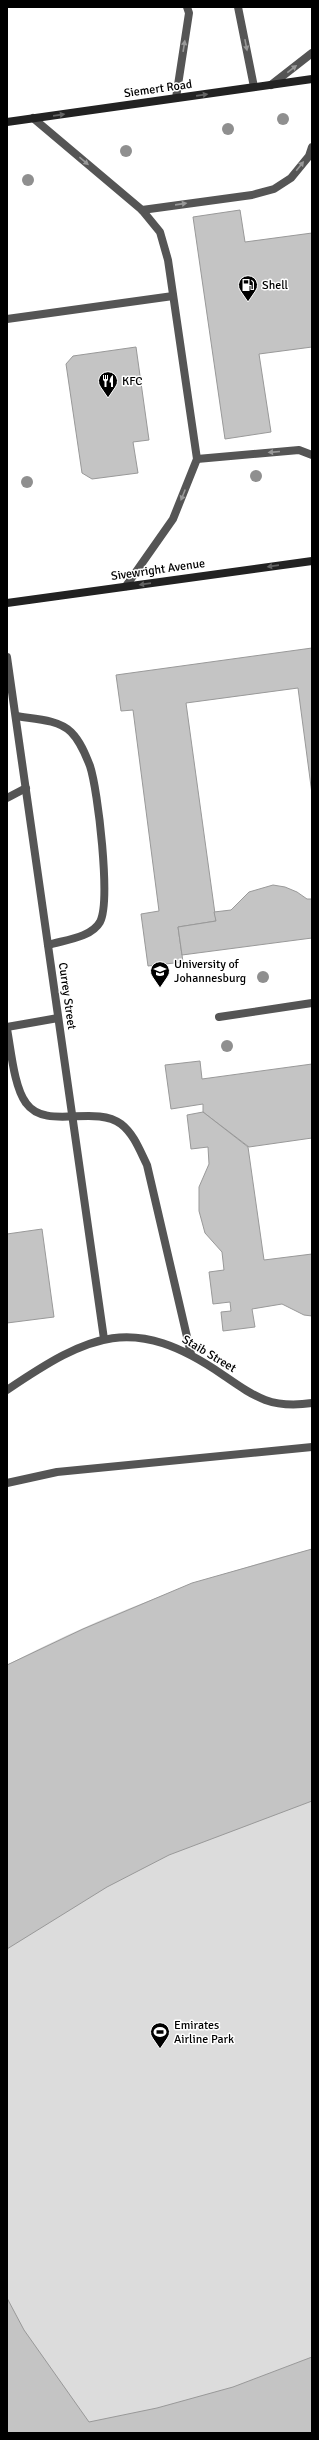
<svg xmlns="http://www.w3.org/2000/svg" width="319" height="2440" font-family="Signika,sans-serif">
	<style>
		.green { fill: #dcdcdc }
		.building { fill: #c4c4c4; stroke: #999 }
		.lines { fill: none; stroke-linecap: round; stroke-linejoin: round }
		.service { stroke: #555; stroke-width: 8 }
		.minor { stroke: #555; stroke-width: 8 }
		.secondary { stroke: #222; stroke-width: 8 }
		.tree { fill: #8f8f8f }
		.oneway { fill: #999 }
		.oneway2 { fill: #646464 }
		.labels { text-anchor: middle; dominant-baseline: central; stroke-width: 3; stroke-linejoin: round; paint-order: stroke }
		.street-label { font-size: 12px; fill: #000; stroke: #fff }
		.poi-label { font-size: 12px; fill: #000; stroke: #fff; text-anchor: start }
	</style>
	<rect width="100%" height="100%" fill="#fff"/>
	<path class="green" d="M312 1549V2433H7V1665C103 1614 207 1575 312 1549Z"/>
	<g class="building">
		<path d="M240 210 245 242 312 233V347L259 354 271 432 225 439 193 217Z"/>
		<path d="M136 347 149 440 133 442 138 473 92 479 82 473 66 364 73 356Z"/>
		<path d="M312 648V794L298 688 186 703 216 921 178 927 183 962 148 966 141 914 159 911 133 710 121 711 116 675Z"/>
		<path d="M273 885 285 887 297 892 307 899H312V938L182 955 178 927 216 921 214 912 231 910 249 892Z"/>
		<path d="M200 1061 202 1079 312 1064V1138L249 1147 203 1112V1104L171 1109 165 1065Z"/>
		<path d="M203 1112 248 1147 264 1260 312 1254V1316L304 1315 282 1304 252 1309 255 1327 223 1331 221 1312 231 1311 230 1302 213 1304 209 1272 224 1270 222 1252 205 1233 199 1211V1187L209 1164 208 1147 191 1149 187 1115Z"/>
		<path d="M42 1229 54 1317 7 1323V1234Z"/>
		<path d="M312 1549V1801L169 1855 107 1887 7 1949V1665L83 1629 192 1583Z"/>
		<path d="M7 2298 24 2330 89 2422 157 2408 233 2387 312 2357V2433H7Z"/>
	</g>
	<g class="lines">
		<g class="service">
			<path d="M238 7 254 87"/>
			<path d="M176 98 189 13 187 7"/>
			<path d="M33 118 142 210 160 232 168 260 197 459 173 519 126 586"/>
			<path d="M142 210 252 195 274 189 291 178 309 156 312 147"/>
			<path d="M7 319 173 296"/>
			<path d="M197 459 299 450 312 455"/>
			<path d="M16 716C33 719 58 719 71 732 80 741 85 753 90 766 98 790 111 901 100 922 91 938 64 940 48 945"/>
			<path d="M7 798 26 788"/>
			<path d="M219 1017 312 1003"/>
			<path d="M7 1027 58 1018"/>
			<path d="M7 1029C11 1050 14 1087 26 1103 46 1131 94 1104 121 1124 134 1134 140 1151 147 1165L191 1354"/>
			<path d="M7 1483 57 1472 312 1447"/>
		</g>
		<g class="minor">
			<path d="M271 85 312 53"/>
			<path d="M7 657 104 1339"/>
			<path d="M7 1390C90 1334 133 1313 223 1375 255 1397 271 1409 312 1403"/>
		</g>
		<g class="secondary">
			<path d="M7 122 312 79"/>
			<path d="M7 603 312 561"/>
		</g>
	</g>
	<g class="tree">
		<circle cx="283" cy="119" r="6"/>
		<circle cx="228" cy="129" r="6"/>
		<circle cx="126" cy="151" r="6"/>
		<circle cx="28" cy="180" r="6"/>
		<circle cx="256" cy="476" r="6"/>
		<circle cx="27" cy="482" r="6"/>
		<circle cx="263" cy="977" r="6"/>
		<circle cx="227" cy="1046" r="6"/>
	</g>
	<defs><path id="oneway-solid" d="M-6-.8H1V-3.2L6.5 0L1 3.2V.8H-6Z"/></defs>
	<g class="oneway">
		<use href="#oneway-solid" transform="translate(246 45) rotate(79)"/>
		<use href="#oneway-solid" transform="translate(184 46) rotate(-81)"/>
		<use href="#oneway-solid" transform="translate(292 69) rotate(-38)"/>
		<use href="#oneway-solid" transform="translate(84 161) rotate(40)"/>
		<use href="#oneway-solid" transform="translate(300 166) rotate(-51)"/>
		<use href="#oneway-solid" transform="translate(181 204) rotate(-8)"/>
		<use href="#oneway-solid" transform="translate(274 452) rotate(175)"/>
		<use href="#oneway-solid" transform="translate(183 495) rotate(112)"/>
	</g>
	<g class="oneway2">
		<use href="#oneway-solid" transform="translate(202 95) rotate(-8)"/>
		<use href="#oneway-solid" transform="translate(59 115) rotate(-8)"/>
		<use href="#oneway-solid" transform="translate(273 566) rotate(172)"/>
		<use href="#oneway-solid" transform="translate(145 584) rotate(172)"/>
	</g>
	<defs>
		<g id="fuel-pin" transform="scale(1)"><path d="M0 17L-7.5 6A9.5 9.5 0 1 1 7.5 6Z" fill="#000" stroke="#fff"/><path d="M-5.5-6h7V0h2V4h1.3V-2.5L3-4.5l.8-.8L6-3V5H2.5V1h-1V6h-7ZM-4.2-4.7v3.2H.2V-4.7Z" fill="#fff"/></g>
		<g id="restaurant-pin" transform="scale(1)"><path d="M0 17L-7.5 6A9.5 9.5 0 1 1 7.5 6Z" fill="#000" stroke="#fff"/><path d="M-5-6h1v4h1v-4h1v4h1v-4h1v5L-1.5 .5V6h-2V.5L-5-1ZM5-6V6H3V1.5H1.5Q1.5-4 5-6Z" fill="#fff"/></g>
		<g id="school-pin" transform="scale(1)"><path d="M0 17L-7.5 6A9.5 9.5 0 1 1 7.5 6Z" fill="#000" stroke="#fff"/><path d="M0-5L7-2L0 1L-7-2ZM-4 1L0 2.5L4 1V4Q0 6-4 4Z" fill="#fff"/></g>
		<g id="stadium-pin" transform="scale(1)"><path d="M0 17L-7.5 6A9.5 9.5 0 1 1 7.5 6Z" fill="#000" stroke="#fff"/><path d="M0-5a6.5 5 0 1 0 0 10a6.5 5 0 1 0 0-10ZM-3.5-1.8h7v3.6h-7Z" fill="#fff"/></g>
	</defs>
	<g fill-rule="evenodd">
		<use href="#fuel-pin" x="248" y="285"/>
		<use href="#restaurant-pin" x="108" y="381"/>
		<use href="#school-pin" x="160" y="971"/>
		<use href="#stadium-pin" x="160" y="2032"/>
	</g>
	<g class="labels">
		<g class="street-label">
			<text transform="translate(158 89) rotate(-8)">Siemert Road</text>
			<text transform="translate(158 570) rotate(-8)">Sivewright Avenue</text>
			<text transform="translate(67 996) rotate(82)">Currey Street</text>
			<text transform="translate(209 1354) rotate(31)">Staib Street</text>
		</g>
		<g class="poi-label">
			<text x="262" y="285">Shell</text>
			<text x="122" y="381">KFC</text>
			<text x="174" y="964">University of<tspan x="174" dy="14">Johannesburg</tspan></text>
			<text x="174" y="2025">Emirates<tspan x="174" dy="14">Airline Park</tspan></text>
		</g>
	</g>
	<rect width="319" height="2440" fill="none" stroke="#000000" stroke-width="16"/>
</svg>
